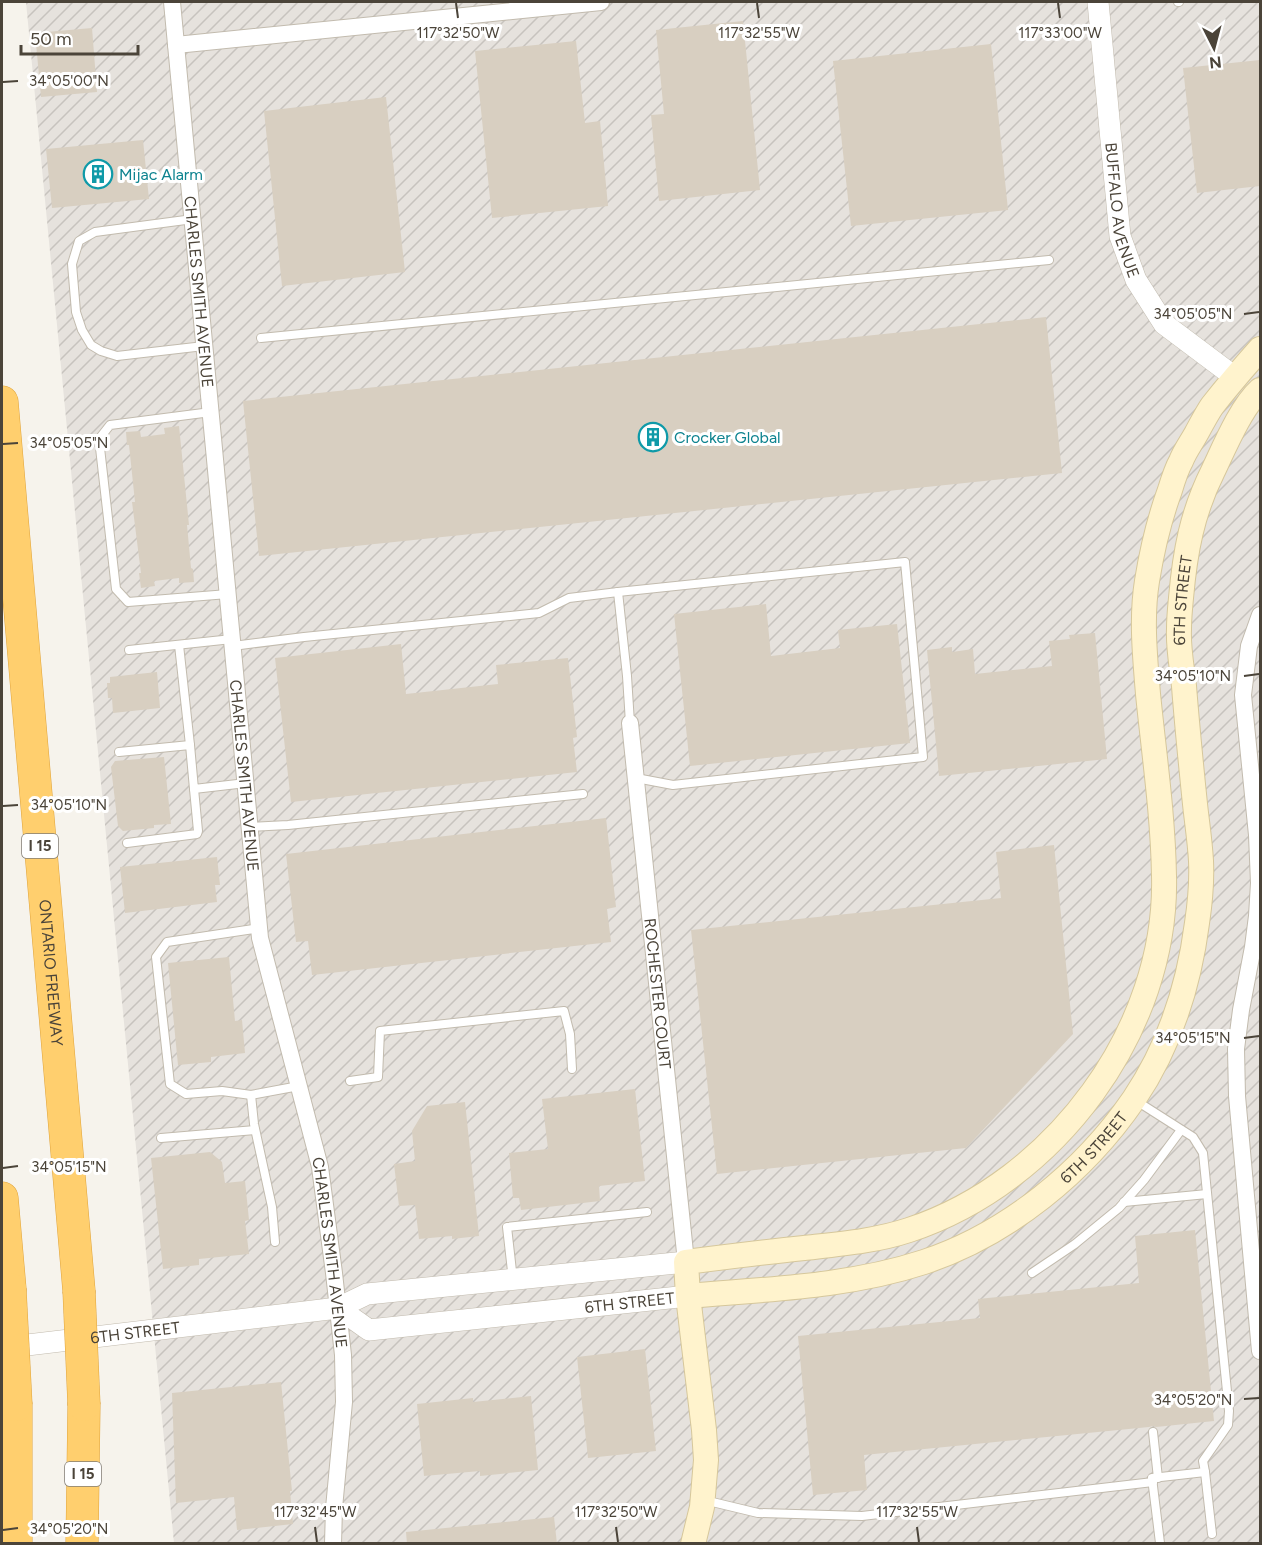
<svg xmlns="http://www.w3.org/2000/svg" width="1262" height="1545" font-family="Figtree,sans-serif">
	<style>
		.industrial { fill: url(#industrial-furrows) }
		.building { fill: #d8cfc1 }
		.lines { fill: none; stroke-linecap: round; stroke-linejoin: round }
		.service-casing { stroke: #c2bbae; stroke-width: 10 }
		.minor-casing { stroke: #c2bbae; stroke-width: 18 }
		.tertiary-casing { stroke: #c2bbae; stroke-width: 22 }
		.secondary-casing { stroke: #d6c79b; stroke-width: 26 }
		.motorway-casing { stroke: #e0a43c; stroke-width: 33 }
		.service { stroke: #fff; stroke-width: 8 }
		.minor { stroke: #fff; stroke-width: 16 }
		.tertiary { stroke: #fff; stroke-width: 21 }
		.secondary { stroke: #fff3cd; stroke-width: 24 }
		.motorway { stroke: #ffcf6e; stroke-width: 32 }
		.motorway-bridge-casing { stroke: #e0a43c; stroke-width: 33; stroke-linecap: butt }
		.motorway-bridge { stroke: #ffcf6e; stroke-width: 32 }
		.ticks { fill: none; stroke: #4b4439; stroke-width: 2 }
		.labels { text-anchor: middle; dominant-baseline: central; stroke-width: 6; stroke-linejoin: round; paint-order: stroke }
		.shield { fill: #fff; stroke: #817c74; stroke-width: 1.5 }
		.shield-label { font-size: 15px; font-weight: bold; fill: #4b4439 }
		.culture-label { font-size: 16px; fill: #0d838f; stroke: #fff; text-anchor: start }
		.street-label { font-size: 16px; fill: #4b4439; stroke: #fff }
		.ticks-label { font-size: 15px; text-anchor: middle; fill: #4b4439; stroke: #fff; stroke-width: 6; stroke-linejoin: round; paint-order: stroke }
	</style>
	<defs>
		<pattern id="industrial-furrows" width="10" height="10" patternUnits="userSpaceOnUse" patternTransform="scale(1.5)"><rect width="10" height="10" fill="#e6e2dd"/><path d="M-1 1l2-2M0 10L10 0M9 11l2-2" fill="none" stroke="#c7c3be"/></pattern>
	</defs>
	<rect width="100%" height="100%" fill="#f6f3ec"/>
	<path class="industrial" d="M26 2H1260V1543H174Z"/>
	<g class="building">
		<path d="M743 21 760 190 659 201 651 115 664 114 656 30Z"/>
		<path d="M92 28 97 92 41 97 35 33Z"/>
		<path d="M576 41 585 123 600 121 608 206 492 218 475 51Z"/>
		<path d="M991 44 1008 210 851 226 833 61Z"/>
		<path d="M1260 60V186L1197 193 1183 68Z"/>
		<path d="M386 97 405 272 282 286 264 111Z"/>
		<path d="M143 140 149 199 52 208 46 149Z"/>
		<path d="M1046 317 1062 473 259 556 243 401Z"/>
		<path d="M179 426 189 525H187L191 568 193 569 194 582 179 583V578L154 581 155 586 141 588 139 573H141L132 502H135L129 445H127L126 432 140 431 141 437 165 434 164 428Z"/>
		<path d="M766 604 771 656 840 648 838 630 897 624 910 743 690 766 674 614Z"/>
		<path d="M1095 633 1107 759 939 776 927 650 952 647V652L973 649 975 674 1052 666 1049 641 1070 639 1069 635Z"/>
		<path d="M401 644 406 694 498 684 496 665 568 658 577 737 573 738 577 772 291 802 275 658Z"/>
		<path d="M157 672 160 708 113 713 112 698H108L107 683H110V677Z"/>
		<path d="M164 757 171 824 154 825V828L123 831 118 826 111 767 115 761Z"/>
		<path d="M606 818 616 907 607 909 611 942 312 975 308 941 296 942 286 854Z"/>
		<path d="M1054 845 1073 1034 966 1148 717 1174 691 930 1001 898 996 852Z"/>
		<path d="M217 857 220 885H215L217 902 125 913 120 867Z"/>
		<path d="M229 957 235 1021 242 1020 245 1053 211 1057V1062L178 1065 168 963Z"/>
		<path d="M635 1089 645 1181 599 1186 600 1201 521 1210 519 1198H513L509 1153 548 1149 542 1099Z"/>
		<path d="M465 1102 479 1236 452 1239V1236L419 1239 415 1205 399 1206 394 1164 415 1161 412 1131 427 1106Z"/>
		<path d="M210 1152 222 1162 225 1183 245 1181 249 1220 245 1221 249 1254 199 1259V1265L163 1269 151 1158Z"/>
		<path d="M1195 1230 1214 1421 1156 1427 1153 1426 1149 1427 864 1455 867 1490 813 1495 798 1336 980 1318 978 1299 1139 1283 1135 1236Z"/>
		<path d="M645 1349 656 1451 588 1458 577 1357Z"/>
		<path d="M281 1382 292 1491H290L293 1524 237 1530 234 1497 176 1503 172 1393Z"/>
		<path d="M531 1396 538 1470 480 1476V1471L424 1476 417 1404 473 1398V1402Z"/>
		<path d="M554 1517 557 1544H407L406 1532Z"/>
	</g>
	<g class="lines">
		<g class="service-casing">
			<g id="service">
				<path d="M1178 2H1179"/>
				<path d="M193 219 95 232 79 241 72 264 76 312 82 330 91 345 101 351 117 356 204 346"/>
				<path d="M261 338 1049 260"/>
				<path d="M211 412 110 425 99 439 116 589 128 602 228 594"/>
				<path d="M618 592 905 562 923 757 673 785 636 778"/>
				<path d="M179 645 190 745"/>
				<path d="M233 646 304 637 539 613 569 598 618 592 627 676 630 723"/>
				<path d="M129 650 232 639"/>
				<path d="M119 752 190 745 194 789 246 783"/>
				<path d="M250 827 288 825 583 794"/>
				<path d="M127 843 197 834 198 831 194 789"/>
				<path d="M260 928 167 942 156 957 170 1084 186 1094 222 1091 251 1095 299 1086"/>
				<path d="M350 1081 378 1077 380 1031 564 1011 570 1034 572 1069"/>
				<path d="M251 1095 254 1124 272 1207 275 1242"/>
				<path d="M1135 1100 1193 1137 1203 1153 1229 1411 1228 1425 1203 1461 1205 1472 1152 1478 1160 1543"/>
				<path d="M161 1138 255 1130"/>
				<path d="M1124 1202 1207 1194"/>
				<path d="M1032 1273 1075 1244 1119 1208 1144 1180 1181 1130"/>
				<path d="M513 1280 507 1227 647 1212"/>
				<path d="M1153 1432 1158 1478"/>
				<path d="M1205 1472 1212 1534"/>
				<path d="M704 1500 758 1513 862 1516 1153 1482"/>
			</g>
		</g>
		<g class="minor-casing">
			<g id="minor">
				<path id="s1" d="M172 2 260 938 320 1167 334 1273 343 1355 344 1402 334 1508 333 1544"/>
				<path d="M176 45 601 2"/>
				<path d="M1260 615 1249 646 1243 695 1257 835 1259 883 1257 916 1253 947 1241 1010 1236 1049 1237 1096 1260 1351"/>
				<path id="s2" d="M630 723 686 1262"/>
			</g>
		</g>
		<g class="tertiary-casing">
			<g id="tertiary">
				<path id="s3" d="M1098 2 1120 236 1136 280 1164 324 1236 378"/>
				<path id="s4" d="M338 1308 369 1330 688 1296"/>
				<path id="s5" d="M2 1348 338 1308 367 1294 686 1262"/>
			</g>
		</g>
		<g class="secondary-casing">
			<g id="secondary">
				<path id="s6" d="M688 1296C767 1289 848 1287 924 1262 1008 1234 1084 1172 1134 1099 1169 1047 1189 985 1197 923 1200 903 1202 882 1201 861 1200 842 1197 823 1195 804 1191 765 1187 725 1184 686 1182 667 1178 648 1179 629 1179 619 1180 608 1181 598 1185 552 1192 513 1213 471 1224 448 1241 407 1260 390"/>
				<path d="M693 1544 702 1507 706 1460 704 1430 688 1296 686 1262C725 1257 765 1252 804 1248 840 1244 876 1241 909 1230 1055 1182 1168 1029 1164 876 1163 815 1154 754 1148 694 1145 657 1141 618 1147 581 1152 550 1159 520 1170 490 1173 480 1176 470 1181 461 1185 451 1191 443 1196 434 1201 425 1206 415 1212 406 1227 387 1244 367 1260 349"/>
			</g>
		</g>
		<g class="motorway-casing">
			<g id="motorway">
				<path id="s7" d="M2 402 79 1291"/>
				<path d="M2 1198 10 1289"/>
				<path d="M16 1544V1405"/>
				<path d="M82 1544 84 1405"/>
			</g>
		</g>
		<use href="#service" class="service"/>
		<use href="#minor" class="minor"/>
		<use href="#tertiary" class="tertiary"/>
		<use href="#secondary" class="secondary"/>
		<use href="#motorway" class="motorway"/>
		<g class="motorway-bridge-casing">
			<g id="motorway-bridge">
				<path d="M10 1289 16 1405"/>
				<path d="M79 1291 84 1405"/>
			</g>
		</g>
		<use href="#motorway-bridge" class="motorway-bridge"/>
	</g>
	<path class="ticks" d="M456 3 458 18M757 3 759 18M1058 3 1060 18M3 82 18 81M1244 314 1259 312M3 444 18 443M1244 676 1259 674M3 806 18 805M1244 1038 1259 1036M3 1168 18 1166M1244 1399 1259 1398M315 1527 317 1542M616 1527 618 1542M917 1527 919 1542M3 1530 18 1528"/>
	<defs>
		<g id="building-ring" transform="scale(1.5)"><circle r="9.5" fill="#fff" stroke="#0f9aa8" stroke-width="1.5"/><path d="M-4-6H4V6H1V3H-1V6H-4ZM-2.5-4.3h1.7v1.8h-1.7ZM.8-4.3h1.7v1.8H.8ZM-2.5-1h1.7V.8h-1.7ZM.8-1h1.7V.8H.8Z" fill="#0f9aa8"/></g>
	</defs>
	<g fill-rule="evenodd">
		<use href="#building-ring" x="98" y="174"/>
		<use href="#building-ring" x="653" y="437"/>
	</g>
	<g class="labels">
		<g class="shield">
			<rect x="22" y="834" width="36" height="24" rx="4.5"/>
			<rect x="65" y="1462" width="36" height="24" rx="4.5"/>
		</g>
		<g class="shield-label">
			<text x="40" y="846">I 15</text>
			<text x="83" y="1474">I 15</text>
		</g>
		<g class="culture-label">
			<text x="119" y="174">Mijac Alarm</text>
			<text x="674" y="437">Crocker Global</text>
		</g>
		<g class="street-label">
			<text stroke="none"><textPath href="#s3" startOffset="210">BUFFALO AVENUE</textPath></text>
			<text stroke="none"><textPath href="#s1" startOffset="291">CHARLES SMITH AVENUE</textPath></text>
			<text stroke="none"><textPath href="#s6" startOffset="1022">6TH STREET</textPath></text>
			<text stroke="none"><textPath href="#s1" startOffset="777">CHARLES SMITH AVENUE</textPath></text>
			<text stroke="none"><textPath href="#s7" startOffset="573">ONTARIO FREEWAY</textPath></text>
			<text stroke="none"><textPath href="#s2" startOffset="272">ROCHESTER COURT</textPath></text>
			<text stroke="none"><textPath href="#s6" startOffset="446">6TH STREET</textPath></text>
			<text stroke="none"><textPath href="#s1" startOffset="1263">CHARLES SMITH AVENUE</textPath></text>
			<text stroke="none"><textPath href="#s4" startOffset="300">6TH STREET</textPath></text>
			<text stroke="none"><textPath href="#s5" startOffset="134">6TH STREET</textPath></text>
		</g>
	</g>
	<g class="ticks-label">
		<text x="458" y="38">117°32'50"W</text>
		<text x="759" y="38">117°32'55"W</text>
		<text x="1060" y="38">117°33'00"W</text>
		<text x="69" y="86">34°05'00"N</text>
		<text x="1193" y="319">34°05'05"N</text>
		<text x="69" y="448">34°05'05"N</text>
		<text x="1193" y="681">34°05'10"N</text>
		<text x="69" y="810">34°05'10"N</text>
		<text x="1193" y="1043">34°05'15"N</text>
		<text x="69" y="1172">34°05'15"N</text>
		<text x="1193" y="1405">34°05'20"N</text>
		<text x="315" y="1517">117°32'45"W</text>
		<text x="616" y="1517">117°32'50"W</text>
		<text x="917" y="1517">117°32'55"W</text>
		<text x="69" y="1534">34°05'20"N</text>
	</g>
	<rect width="1262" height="1545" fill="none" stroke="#4b4439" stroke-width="6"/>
	<g transform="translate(1214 48) rotate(174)" stroke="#ffffff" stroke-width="4.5" paint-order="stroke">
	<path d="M0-4.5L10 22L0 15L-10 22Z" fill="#4b4439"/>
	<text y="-9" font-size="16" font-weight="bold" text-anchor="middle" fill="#4b4439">N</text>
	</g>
	<path d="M21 45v9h117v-9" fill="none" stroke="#4b4439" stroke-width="3"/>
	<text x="30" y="45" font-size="18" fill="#4b4439" stroke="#ffffff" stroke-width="4.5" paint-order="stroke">50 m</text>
</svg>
